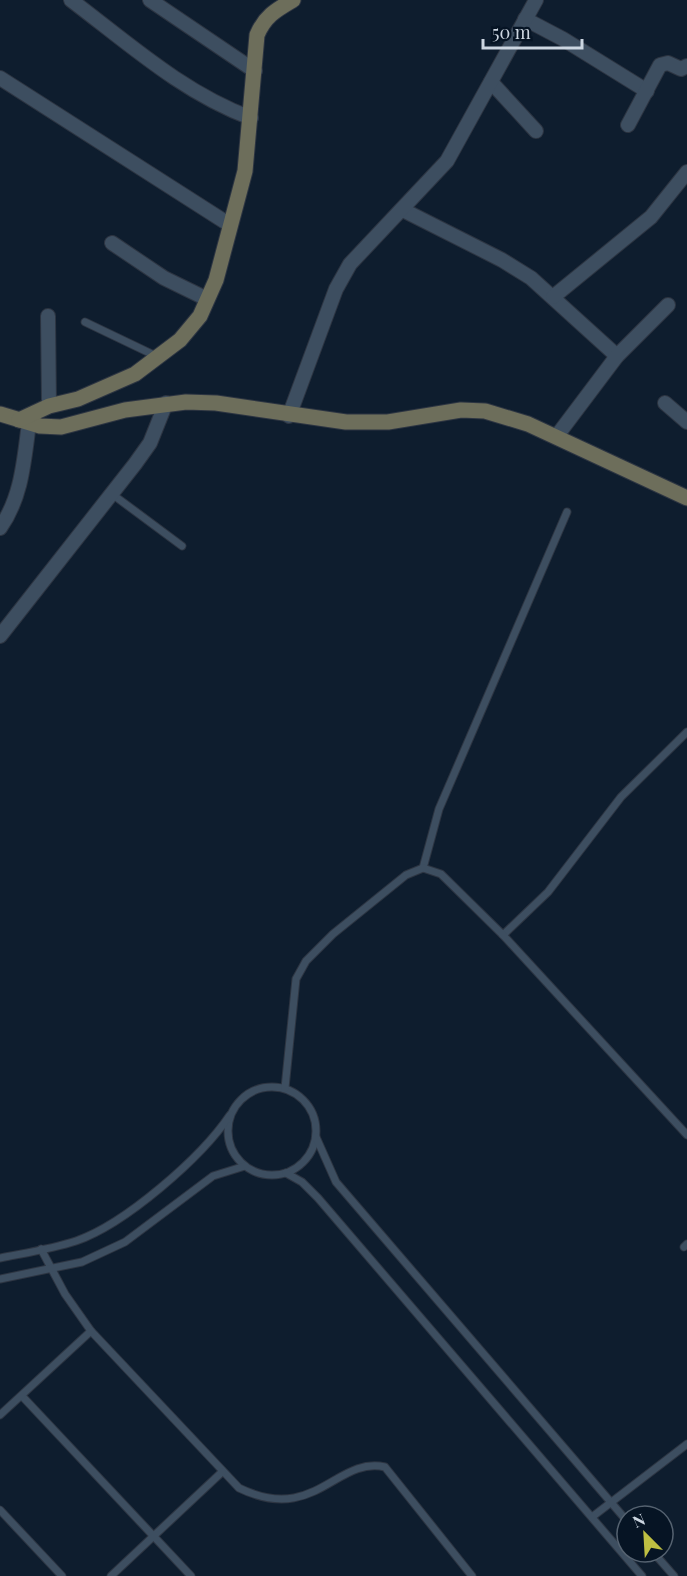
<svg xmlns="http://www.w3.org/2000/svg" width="687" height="1576" font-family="'Playfair Display',serif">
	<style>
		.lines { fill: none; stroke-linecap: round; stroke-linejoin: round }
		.lane-casing { stroke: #2d3542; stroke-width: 9 }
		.street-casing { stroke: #2d3542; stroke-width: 16 }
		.secondary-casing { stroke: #2d3542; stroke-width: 17 }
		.lane { stroke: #3d4e60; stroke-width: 7 }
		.street { stroke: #3d4e60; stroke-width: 14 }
		.secondary { stroke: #6d6e5b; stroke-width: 15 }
	</style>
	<rect width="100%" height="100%" fill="#0e1d2e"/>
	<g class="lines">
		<g class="lane-casing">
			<g id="lane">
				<path d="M85 322 156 356"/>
				<path d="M112 494 182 546"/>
				<path d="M423 868 439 809 567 512"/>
				<path d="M503 935 548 892 621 797 687 732"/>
				<circle cx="272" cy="1131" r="44"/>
				<path d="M285 1088 296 979 306 961 333 934 406 875 423 868 441 874 503 935 687 1135"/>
				<path d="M316 1137 336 1182 627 1521"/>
				<path d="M286 1173 302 1182 318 1198 642 1576"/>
				<path d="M684 1247 687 1244"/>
				<path d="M41 1249 65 1294 91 1331 239 1488C315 1525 336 1456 385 1467L472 1576"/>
				<path d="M0 1258C25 1253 52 1249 76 1241 125 1224 201 1158 230 1115"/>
				<path d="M0 1279 82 1262 125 1242 213 1176 245 1166"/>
				<path d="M22 1396 191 1576"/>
				<path d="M0 1415 91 1331"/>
				<path d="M0 1510 62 1576"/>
				<path d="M592 1517 687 1444"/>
				<path d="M653 1552 674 1576"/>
				<path d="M111 1576 222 1472"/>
			</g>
		</g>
		<g class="street-casing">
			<g id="street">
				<path d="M71 0C128 43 183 93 251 118"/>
				<path d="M150 0 255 71"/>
				<path d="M525 19 563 39 647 91"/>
				<path d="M0 78 230 225"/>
				<path d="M491 82 536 131"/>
				<path d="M628 125 660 65 668 63 681 69 687 66"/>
				<path d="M403 210 502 260 531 278 617 356"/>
				<path d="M112 243 164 278 207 299"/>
				<path d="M553 297 651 217 687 172"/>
				<path d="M48 316 49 406"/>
				<path d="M665 403 687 422"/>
				<path d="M289 416 336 289 350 264 447 161 536 0"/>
				<path d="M556 437 617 356 668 305"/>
				<path d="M0 528C22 497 24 460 29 423"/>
				<path d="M0 636 135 464 150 443 166 403"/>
			</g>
		</g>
		<g class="secondary-casing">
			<g id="secondary">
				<path d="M0 414 40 426 61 427 125 410 186 402 216 403 346 422H388L461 410 485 411 528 424 687 498"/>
				<path d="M19 420 49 406 78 399 135 374 180 340 200 316 216 280 245 171 257 35C265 16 276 10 293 0"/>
			</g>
		</g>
		<use href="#lane" class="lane"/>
		<use href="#street" class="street"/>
		<use href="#secondary" class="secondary"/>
	</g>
	<g transform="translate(645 1534) rotate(336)"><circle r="28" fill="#061424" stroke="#556270" stroke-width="1.5"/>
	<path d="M0-4.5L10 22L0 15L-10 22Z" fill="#bebf42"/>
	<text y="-9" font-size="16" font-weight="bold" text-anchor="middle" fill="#ccd6e1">N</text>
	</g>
	<path d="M483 39v9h99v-9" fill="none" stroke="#ccd6e1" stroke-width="3"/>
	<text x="492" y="39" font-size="18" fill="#ccd6e1" stroke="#061424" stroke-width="4.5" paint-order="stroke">50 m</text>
</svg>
